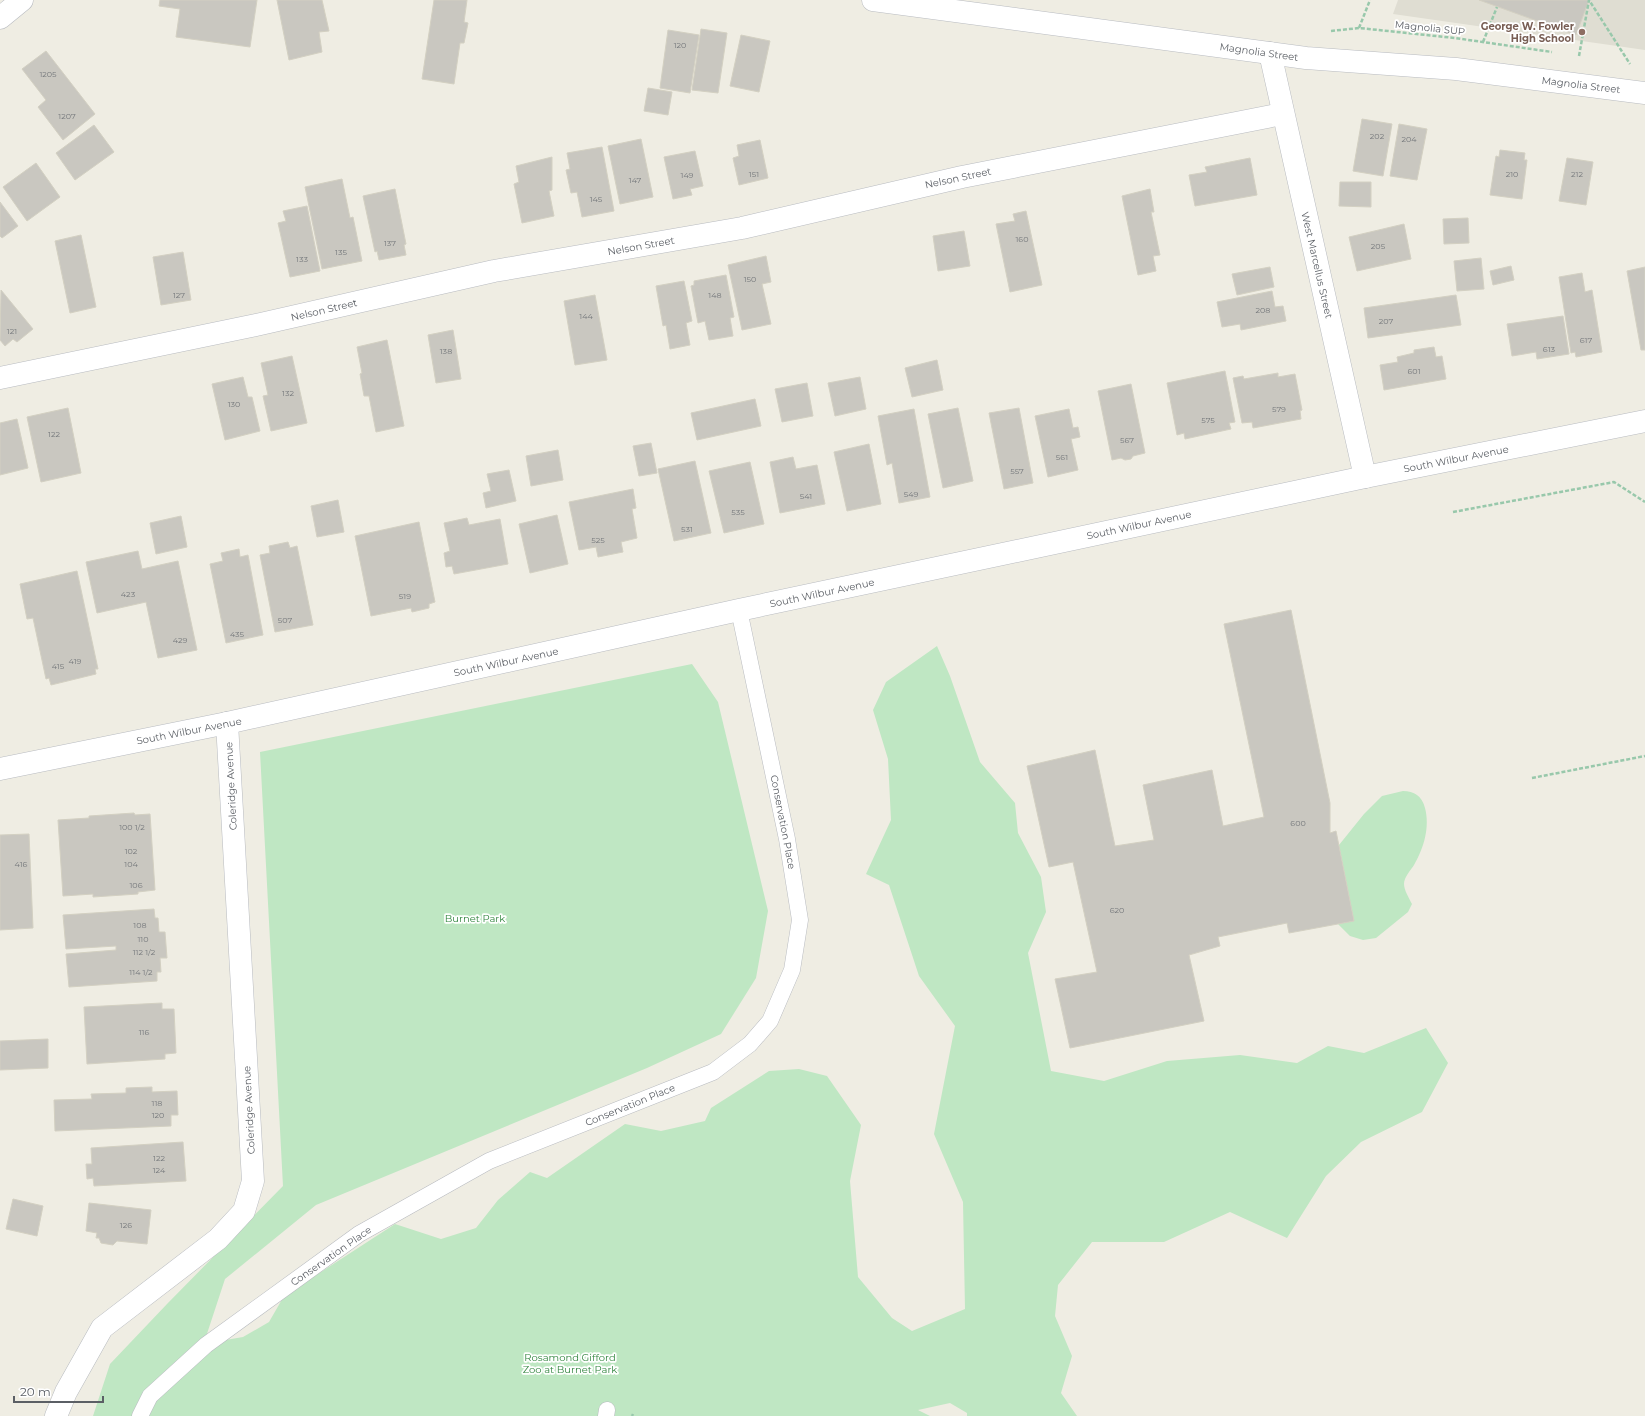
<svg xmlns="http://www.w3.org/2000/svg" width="1645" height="1416" font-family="Montserrat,sans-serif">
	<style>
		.education { fill: #dfddd2 }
		.green { fill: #bfe7c3 }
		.building { fill: #c9c7c0; stroke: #d3d0c2 }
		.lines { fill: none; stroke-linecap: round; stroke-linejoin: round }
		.service-casing { stroke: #b8bbc0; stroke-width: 17 }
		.minor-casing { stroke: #b8bbc0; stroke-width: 23 }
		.tertiary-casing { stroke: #b8bbc0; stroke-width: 23 }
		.path { stroke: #98c8ab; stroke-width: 2.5; stroke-dasharray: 4 2; stroke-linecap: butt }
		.service { stroke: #fff; stroke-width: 16 }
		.minor { stroke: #fff; stroke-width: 22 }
		.tertiary { stroke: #fff; stroke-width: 22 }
		.education-dot { fill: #8d6e63; stroke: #fff; stroke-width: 1.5 }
		.labels { text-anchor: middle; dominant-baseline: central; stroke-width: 3.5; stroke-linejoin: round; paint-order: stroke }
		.number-label { font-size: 8px; fill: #76797c }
		.education-label { font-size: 10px; font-weight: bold; fill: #785e54; stroke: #fff; text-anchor: end }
		.street-label { font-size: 10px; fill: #5b5f65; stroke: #fff }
		.park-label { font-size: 10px; fill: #32853f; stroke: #fff }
	</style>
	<rect width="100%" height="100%" fill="#efede3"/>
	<path class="education" d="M1398 0H1645V50L1393 14Z"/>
	<g class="green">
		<path d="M937 646 950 676 980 762 1015 803 1018 833 1041 877 1046 912 1028 953 1051 1071 1104 1081 1167 1061 1240 1055 1297 1063 1328 1046 1364 1053 1426 1028 1448 1063 1422 1112 1361 1142 1326 1176 1287 1238 1230 1212 1164 1242H1092L1058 1285 1055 1316 1072 1356 1061 1393 1077 1416H967V1413L950 1403 918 1410 930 1416H93L110 1364 167 1304 283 1186 260 752 692 664 718 702 768 911 756 978 721 1034 647 1068 316 1205 225 1279 200 1355 214 1342 243 1337 269 1322 284 1296 395 1224 441 1239 476 1228 498 1200 530 1172 547 1178 625 1124 661 1131 705 1121 711 1108 769 1071 799 1069 827 1076 861 1125 850 1181 858 1277 892 1318 912 1331 965 1309 963 1202 934 1134 955 1026 919 976 889 885 866 874 891 820 888 759 873 710 886 682Z"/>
		<path d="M1403 791C1414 791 1422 796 1425 808 1430 827 1424 848 1414 865 1411 870 1404 877 1404 884 1404 890 1409 898 1412 904L1408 912 1376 938 1363 940 1350 936 1338 924 1354 921 1339 845 1364 814 1382 796Z"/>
	</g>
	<g class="building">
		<path d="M160 0H257L250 47 176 37 180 9 159 6Z"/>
		<path d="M277 0H322L329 31 319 32 322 52 289 60Z"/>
		<path d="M434 0H467L464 22 468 23 464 43H460L454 84 422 79Z"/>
		<path d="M1479 0H1589L1576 35Z"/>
		<path d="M701 29 727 33 718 93 692 90Z"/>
		<path d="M668 30 699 35 690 93 660 88Z"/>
		<path d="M741 35 770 41 759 92 730 86Z"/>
		<path d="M46 51 95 114 63 140 38 107 46 100 22 69Z"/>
		<path d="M648 88 672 92 668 115 644 111Z"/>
		<path d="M1362 119 1392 124 1383 176 1353 171Z"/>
		<path d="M1399 124 1427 129 1417 180 1390 176Z"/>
		<path d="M94 125 114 152 75 180 56 153Z"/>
		<path d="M641 139 653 197 620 204 608 146Z"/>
		<path d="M760 140 768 178 739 185 733 158 739 156 737 145Z"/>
		<path d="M602 147 614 211 582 217 577 192 571 193 566 170 570 169 567 153Z"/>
		<path d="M1500 150 1525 153 1524 160H1527L1522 199 1490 195 1496 156 1499 157Z"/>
		<path d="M695 151 703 186 690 189 692 195 673 199 664 157Z"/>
		<path d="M552 157V190L549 191 554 216 522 223 514 184 519 182 516 166Z"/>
		<path d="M1250 158 1257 195 1195 206 1189 175 1207 172 1205 167Z"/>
		<path d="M1567 158 1593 162 1586 205 1559 201Z"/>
		<path d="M36 163 60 197 27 221 3 187Z"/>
		<path d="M342 179 350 218 353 217 362 261 322 269 305 187Z"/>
		<path d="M1340 182H1371V207L1339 206Z"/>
		<path d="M395 189 406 244 404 245 406 255 379 260 377 251 375 252 363 196Z"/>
		<path d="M1150 189 1154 212H1151L1160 255 1153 256 1156 271 1138 275 1122 196Z"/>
		<path d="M0 202 18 226 2 238 0 236Z"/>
		<path d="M307 206 320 271 290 277 278 223 286 221 283 211Z"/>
		<path d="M1026 211 1042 285 1010 292 996 224 1015 221 1013 214Z"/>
		<path d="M1468 218 1469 243 1444 244 1443 219Z"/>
		<path d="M1404 224 1411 259 1357 271 1349 237Z"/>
		<path d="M964 231 970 266 938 271 933 236Z"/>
		<path d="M81 235 96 307 70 313 55 241Z"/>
		<path d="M183 252 191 300 161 305 153 257Z"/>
		<path d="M766 256 771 282 762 284 771 324 742 330 728 265Z"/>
		<path d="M1481 258 1484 289 1457 291 1454 261Z"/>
		<path d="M1511 266 1514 280 1493 285 1490 271Z"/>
		<path d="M1270 267 1274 287 1237 295 1232 274Z"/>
		<path d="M1645 267V350H1641L1627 271Z"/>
		<path d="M1582 273 1585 292 1592 290 1602 352 1576 357 1575 352 1571 353 1559 277Z"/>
		<path d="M726 275 734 317 730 318 733 336 709 340 705 321 698 323 691 286 694 285V281Z"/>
		<path d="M684 281 692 321 686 323 690 345 670 349 666 325 663 326 656 286Z"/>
		<path d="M1 290 33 329 17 342 13 339 5 346 0 340Z"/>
		<path d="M1272 291 1275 307 1283 306 1286 321 1241 330 1240 324 1222 327 1217 302Z"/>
		<path d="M595 295 607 360 575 365 564 301Z"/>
		<path d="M1456 295 1461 325 1368 338 1364 308Z"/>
		<path d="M1563 316 1569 354 1537 359 1536 352 1512 356 1507 324Z"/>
		<path d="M453 330 461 379 436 383 428 335Z"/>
		<path d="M387 340 404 426 376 432 369 396H364L360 374 362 373 357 347Z"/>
		<path d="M1434 347 1436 357 1442 356 1446 379 1384 390 1380 365 1398 362 1397 357 1414 353V350Z"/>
		<path d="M292 356 307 423 271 431 263 396 268 395 261 363Z"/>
		<path d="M937 360 943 390 912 397 905 368Z"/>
		<path d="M1225 371 1235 422 1229 423 1231 429 1185 439 1184 433 1177 435 1167 383Z"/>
		<path d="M1278 373V377L1295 374 1302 410 1300 411 1301 419 1253 428 1252 422 1242 423 1233 378 1243 376 1244 379Z"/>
		<path d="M243 377 248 397H252L260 431 225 440 212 384Z"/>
		<path d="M860 377 866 409 835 416 828 383Z"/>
		<path d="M807 383 813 416 782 422 775 389Z"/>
		<path d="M1131 384 1145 453 1133 456 1131 459 1125 460 1121 458 1112 460 1098 391Z"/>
		<path d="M755 399 761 426 697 440 691 413Z"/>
		<path d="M68 408 81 473 41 482 27 417Z"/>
		<path d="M958 408 973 481 943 488 928 414Z"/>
		<path d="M1019 408 1033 483 1004 489 989 413Z"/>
		<path d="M914 409 930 497 899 503 892 463 887 465 878 416Z"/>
		<path d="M1069 409 1073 428 1078 427 1080 437 1071 439 1078 470 1048 477 1035 416Z"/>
		<path d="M17 419 28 468 0 475V423Z"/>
		<path d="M651 443 657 473 639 476 633 446Z"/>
		<path d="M869 444 881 504 847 511 834 452Z"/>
		<path d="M558 450 563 480 531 486 526 456Z"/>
		<path d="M793 457 796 469 817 465 825 504 780 513 770 462Z"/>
		<path d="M695 461 711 533 674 541 658 469Z"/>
		<path d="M750 462 764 524 724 533 709 471Z"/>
		<path d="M509 470 516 501 486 508 483 493 491 491 487 474Z"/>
		<path d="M633 489 636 508 632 509 637 538 621 542 623 552 598 557 596 547 579 550 569 502Z"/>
		<path d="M338 500 344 532 317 537 311 506Z"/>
		<path d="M557 515 568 564 530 573 519 524Z"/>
		<path d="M181 516 187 547 156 554 150 523Z"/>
		<path d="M467 518 469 525 500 519 508 564 454 574 452 566 446 567 444 553 450 551 444 523Z"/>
		<path d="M419 522 435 602 429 604V608L412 612 411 608 371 616 355 536Z"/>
		<path d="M288 542 290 548 297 546 313 625 275 632 260 555 270 553 269 546Z"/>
		<path d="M239 549 240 557 248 555 263 635 226 643 210 564 223 561 221 553Z"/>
		<path d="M138 551 142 569 178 561 197 650 158 658 146 602 97 613 86 562Z"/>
		<path d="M77 571 98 669H95L96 674 51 685 49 678 46 679 33 618 27 619 20 584Z"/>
		<path d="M1291 610 1330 803V833L1336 831 1354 921 1289 933 1287 923 1218 937 1220 946 1189 955 1204 1021 1070 1048 1055 979 1097 972 1073 862 1049 867 1027 766 1095 750 1115 846 1154 840 1143 785 1212 770 1223 826 1264 817 1224 624Z"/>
		<path d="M134 813 135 815 150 814 155 890 138 892V894L93 897V894L63 896 58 820 89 818V816Z"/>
		<path d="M29 834 33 928 0 930V835Z"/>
		<path d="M154 909 155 918H158L159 932H165L167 958H160L161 972H157V981L69 987 66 954 116 950V946L66 949 63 915Z"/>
		<path d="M162 1003V1009H174L176 1053 165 1054V1059L87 1064 84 1007Z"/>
		<path d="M48 1039V1068L0 1070V1041Z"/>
		<path d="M152 1087V1092L177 1091 178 1115H171V1126L55 1131 54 1100 92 1099 91 1094 126 1093V1088Z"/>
		<path d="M183 1142 186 1181 94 1186 93 1178 87 1179 86 1164H92L91 1148Z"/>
		<path d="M13 1199 43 1206 37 1236 6 1229Z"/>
		<path d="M89 1203 151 1210 147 1244 117 1241 113 1245 101 1243 99 1238H96L97 1233 86 1231Z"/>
	</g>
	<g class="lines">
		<g class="service-casing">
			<g id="service">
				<path d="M140 1416 150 1396 206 1345 359 1234 489 1161 713 1072 750 1044 770 1021 792 970 800 920 787 839 739 610"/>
				<path d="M606 1416 607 1410"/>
			</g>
		</g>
		<g class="minor-casing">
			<g id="minor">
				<path d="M873 0 1306 58 1456 69 1645 93"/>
				<path d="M1270 53 1365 477"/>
				<path d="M0 378 256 325 494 271 742 228 962 177 1282 114"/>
				<path d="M56 1416 66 1392 102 1328 218 1239 244 1211 253 1181 227 723"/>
			</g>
		</g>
		<g class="tertiary-casing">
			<g id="tertiary">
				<path d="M0 18 22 0"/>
				<path d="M0 769 227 723 739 610 1365 477 1645 421"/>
			</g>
		</g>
		<g class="path">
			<path d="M1359 28 1370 0"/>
			<path d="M1331 31 1359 28 1455 38 1552 52"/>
			<path d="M1483 42 1497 7"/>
			<path d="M1579 56 1589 0 1630 64"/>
			<path d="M1453 512 1614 482 1645 502"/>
			<path d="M1532 778 1645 756"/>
			<path d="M632 1416 633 1414"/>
		</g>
		<use href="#service" class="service"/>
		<use href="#minor" class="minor"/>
		<use href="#tertiary" class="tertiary"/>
	</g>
	<circle class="education-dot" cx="1582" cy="32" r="4"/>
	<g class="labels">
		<g class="number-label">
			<text x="680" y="45">120</text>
			<text x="48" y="74">1205</text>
			<text x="67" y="116">1207</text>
			<text x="1377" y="136">202</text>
			<text x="1409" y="139">204</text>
			<text x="754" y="174">151</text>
			<text x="1512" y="174">210</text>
			<text x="1577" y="174">212</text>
			<text x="687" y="175">149</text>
			<text x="635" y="180">147</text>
			<text x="596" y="199">145</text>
			<text x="1022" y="239">160</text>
			<text x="390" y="243">137</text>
			<text x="1378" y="246">205</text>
			<text x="341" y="252">135</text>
			<text x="302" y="259">133</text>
			<text x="750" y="279">150</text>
			<text x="179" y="295">127</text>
			<text x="715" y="295">148</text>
			<text x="1263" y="310">208</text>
			<text x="586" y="316">144</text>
			<text x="1386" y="321">207</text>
			<text x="12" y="331">121</text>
			<text x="1586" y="340">617</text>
			<text x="1549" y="349">613</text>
			<text x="446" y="351">138</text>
			<text x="1414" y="371">601</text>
			<text x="288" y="393">132</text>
			<text x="234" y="404">130</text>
			<text x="1279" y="409">579</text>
			<text x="1208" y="420">575</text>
			<text x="54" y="434">122</text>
			<text x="1127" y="440">567</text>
			<text x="1062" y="457">561</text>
			<text x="1017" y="471">557</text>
			<text x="911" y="494">549</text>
			<text x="806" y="496">541</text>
			<text x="738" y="512">535</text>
			<text x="687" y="529">531</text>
			<text x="598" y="540">525</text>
			<text x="128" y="594">423</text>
			<text x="405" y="596">519</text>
			<text x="285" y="620">507</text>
			<text x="237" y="634">435</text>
			<text x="180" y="640">429</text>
			<text x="75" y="661">419</text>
			<text x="58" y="666">415</text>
			<text x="1298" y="823">600</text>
			<text x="132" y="827">100 1/2</text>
			<text x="131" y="851">102</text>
			<text x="21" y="864">416</text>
			<text x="131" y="864">104</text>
			<text x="136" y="885">106</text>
			<text x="1117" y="910">620</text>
			<text x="140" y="925">108</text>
			<text x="143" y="939">110</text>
			<text x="144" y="952">112 1/2</text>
			<text x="141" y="972">114 1/2</text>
			<text x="144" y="1032">116</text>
			<text x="157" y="1103">118</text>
			<text x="158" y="1115">120</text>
			<text x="159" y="1158">122</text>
			<text x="159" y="1170">124</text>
			<text x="126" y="1225">126</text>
		</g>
		<g class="education-label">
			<text x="1574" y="26">George W. Fowler<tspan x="1574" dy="12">High School</tspan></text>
		</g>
		<g class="street-label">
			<text transform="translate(1430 28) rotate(6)">Magnolia SUP</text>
			<text transform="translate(1259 52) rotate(8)">Magnolia Street</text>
			<text transform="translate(1581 85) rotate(7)">Magnolia Street</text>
			<text transform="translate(958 178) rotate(-12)">Nelson Street</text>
			<text transform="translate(641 246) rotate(-10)">Nelson Street</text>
			<text transform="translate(1317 265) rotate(77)">West Marcellus Street</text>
			<text transform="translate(324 310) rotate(-13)">Nelson Street</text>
			<text transform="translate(1456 459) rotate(-11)">South Wilbur Avenue</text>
			<text transform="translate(1139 525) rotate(-12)">South Wilbur Avenue</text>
			<text transform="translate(822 593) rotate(-12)">South Wilbur Avenue</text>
			<text transform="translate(506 662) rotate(-12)">South Wilbur Avenue</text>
			<text transform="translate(189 731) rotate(-11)">South Wilbur Avenue</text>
			<text transform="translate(231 786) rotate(-93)">Coleridge Avenue</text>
			<text transform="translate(783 822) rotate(79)">Conservation Place</text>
			<text transform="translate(630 1105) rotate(-22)">Conservation Place</text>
			<text transform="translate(249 1110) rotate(-93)">Coleridge Avenue</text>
			<text transform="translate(331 1256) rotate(-35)">Conservation Place</text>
		</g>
		<g class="park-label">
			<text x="475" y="918">Burnet Park</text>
			<text x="570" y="1357">Rosamond Gifford<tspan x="570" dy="12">Zoo at Burnet Park</tspan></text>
		</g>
	</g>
	<path d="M14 1396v6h89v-6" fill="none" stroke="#5b5f65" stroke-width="2"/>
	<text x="20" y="1396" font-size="12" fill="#5b5f65" stroke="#ffffff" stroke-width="3" paint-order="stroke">20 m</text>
</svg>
